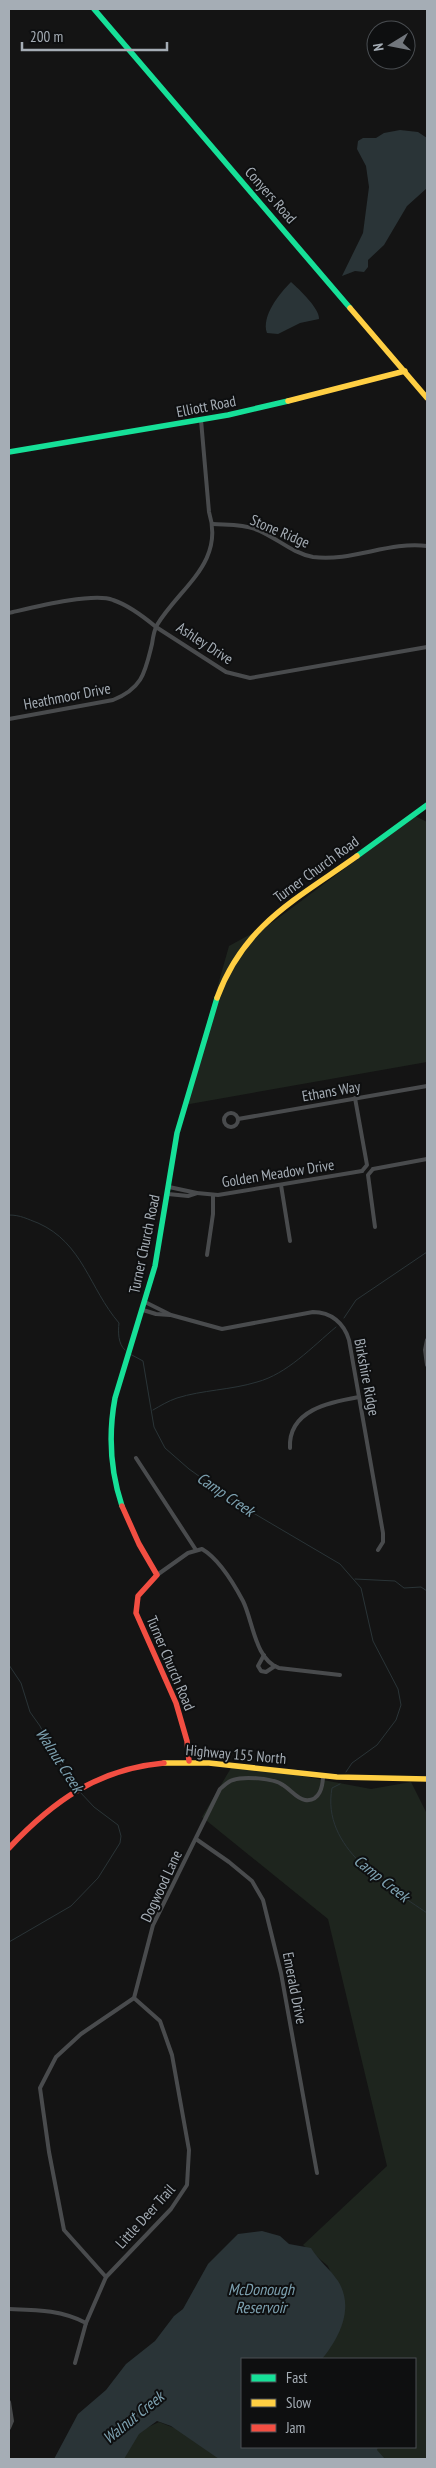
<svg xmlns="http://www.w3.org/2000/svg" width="436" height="2468" font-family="'PT Sans Narrow',sans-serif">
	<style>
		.green { fill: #1e251e }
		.water { fill: #2a3437 }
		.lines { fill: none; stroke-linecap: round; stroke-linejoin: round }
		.stream { stroke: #2a3437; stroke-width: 1 }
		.street { stroke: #494b4d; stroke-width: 4 }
		.fast { stroke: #16e098; stroke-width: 5.5 }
		.slow { stroke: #ffcf43; stroke-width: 5.5 }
		.jam { stroke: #f24e42; stroke-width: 5.5 }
		.labels { text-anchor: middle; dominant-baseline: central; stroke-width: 4; stroke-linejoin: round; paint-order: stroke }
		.street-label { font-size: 15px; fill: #a5adb5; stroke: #0e0f10 }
		.water-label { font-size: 16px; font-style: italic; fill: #7da1b0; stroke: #0e0f10 }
	</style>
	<rect width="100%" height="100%" fill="#141414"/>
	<g class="green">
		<path d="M415 816 427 822V1062L184 1105 229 946 273 922Z"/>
		<path d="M254 1767 371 1789 411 1782 427 1814V2459H378L376 2447H415V2359H312L340 2296 328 2266 303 2245 387 2166 328 1919 202 1817 231 1768Z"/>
		<path d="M159 2422 187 2433 224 2459H117L127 2437Z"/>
	</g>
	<g class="water">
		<path d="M400 130 418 132 427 138V188L407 206 384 245 368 260V267L364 272 355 271 342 276 363 233 369 187 366 166 357 149 358 141 363 138H376L384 133Z"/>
		<path d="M291 282C299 289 320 309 319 319L300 323 278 334 267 333C261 316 280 293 291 282Z"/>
		<path d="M262 2231 280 2236 289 2244 311 2248C319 2261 330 2269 338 2281 355 2308 339 2338 322 2359H242V2447H378L377 2450 385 2459H219L171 2426 157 2421 139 2434 124 2459H54L78 2414 106 2390 126 2364 155 2341 174 2316 183 2309 208 2264 238 2234Z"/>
	</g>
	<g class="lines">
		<g class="stream">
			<path d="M9 1215C21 1215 27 1219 38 1223 83 1243 89 1288 119 1323 118 1332 118 1344 125 1350"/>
			<path d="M344 1318 356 1300 427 1252"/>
			<path d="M130 1354 143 1361 154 1427 165 1448 189 1469 238 1504 340 1564 361 1588 373 1641 398 1689 401 1705 396 1720 377 1745 352 1763 346 1772"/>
			<path d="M153 1410C160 1406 168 1401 177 1398 202 1390 231 1390 257 1382 287 1374 312 1347 336 1327"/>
			<path d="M355 1579 395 1581 404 1588 421 1587 427 1591"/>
			<path d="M9 1665 21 1683 30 1712 40 1726 56 1758 76 1787"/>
			<path d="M340 1784 332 1788C321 1848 386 1885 427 1913"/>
			<path d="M9 1942 71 1906 98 1878 120 1843 121 1836 118 1825 94 1807 80 1792"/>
		</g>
		<g class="street">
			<path d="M213 524C227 525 242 524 255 529 275 536 291 553 313 557 352 562 389 541 427 546"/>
			<path d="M9 613C31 608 93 592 113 600 128 605 144 617 156 627L226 672 250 678 427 647"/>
			<path d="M9 719 113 700C143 688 145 672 152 644 153 637 154 630 157 625 180 587 225 563 209 512L201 420"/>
			<path d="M355 1098 367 1165 362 1171"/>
			<circle cx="231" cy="1120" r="7"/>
			<path d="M238 1119 427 1086"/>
			<path d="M373 1169 368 1175 375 1227"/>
			<path d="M373 1169 427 1159"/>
			<path d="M281 1185 290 1241"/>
			<path d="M169 1187 197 1193 218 1195 362 1171"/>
			<path d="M168 1194 188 1196 197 1193"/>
			<path d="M207 1255 213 1214V1195"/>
			<path d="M145 1302 171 1315 222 1329 313 1312C331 1312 344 1323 349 1340L383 1533V1542L378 1550"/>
			<path d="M143 1310 156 1314 170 1315"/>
			<path d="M427 1340 425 1350 427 1365"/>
			<path d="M290 1448C288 1410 330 1402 359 1397"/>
			<path d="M136 1458 196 1550"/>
			<path d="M157 1575 188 1553 202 1549C219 1559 234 1584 243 1601 253 1621 255 1660 279 1668L340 1675"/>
			<path d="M264 1655 258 1666 261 1671 266 1672 275 1666"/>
			<path d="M196 1839 229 1862 252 1881 263 1900 281 1973 317 2173"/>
			<path d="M106 2277 64 2230 49 2152 40 2088 56 2057 81 2034 134 1998 153 1925 220 1789C224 1786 228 1781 233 1780 244 1776 273 1778 283 1785 290 1789 297 1799 305 1800 320 1802 323 1786 323 1775"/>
			<path d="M9 2309C37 2310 61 2310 86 2323"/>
			<path d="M75 2363 86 2323 106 2277 171 2209 187 2185 189 2150 172 2055 160 2021 134 1998"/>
			<path d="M9 2402 12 2421 9 2428"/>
		</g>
		<g class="fast">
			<path d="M94 9 350 308"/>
			<path d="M9 452 228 415 288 401"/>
			<path d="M357 856 427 805"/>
			<path d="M122 1506C110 1470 108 1436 115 1398L155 1266 177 1133 217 998"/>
		</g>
		<g class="slow">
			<path d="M350 308 427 398"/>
			<path d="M288 401 405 371"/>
			<path d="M217 998C244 924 297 899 357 856"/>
			<path d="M164 1763H209L337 1777 427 1779"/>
		</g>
		<g class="jam">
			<path d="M122 1506 139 1544 157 1575 138 1596 136 1613 176 1703 187 1741 189 1761"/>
			<path d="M9 1848C53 1801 98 1769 164 1763"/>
		</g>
	</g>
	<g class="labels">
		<g class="street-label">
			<text transform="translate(271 195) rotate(49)">Conyers Road</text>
			<text transform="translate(206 406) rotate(-11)">Elliott Road</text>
			<text transform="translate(280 531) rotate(23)">Stone Ridge</text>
			<text transform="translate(205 643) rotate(33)">Ashley Drive</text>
			<text transform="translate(67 696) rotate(-11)">Heathmoor Drive</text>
			<text transform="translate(316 869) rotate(-36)">Turner Church Road</text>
			<text transform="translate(331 1091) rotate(-10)">Ethans Way</text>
			<text transform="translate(278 1173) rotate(-9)">Golden Meadow Drive</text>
			<text transform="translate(144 1244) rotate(-78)">Turner Church Road</text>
			<text transform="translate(367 1377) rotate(79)">Birkshire Ridge</text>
			<text transform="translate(171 1663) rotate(67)">Turner Church Road</text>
			<text transform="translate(236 1754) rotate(5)">Highway 155 North</text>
			<text transform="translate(161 1886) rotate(-65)">Dogwood Lane</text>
			<text transform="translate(295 1988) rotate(79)">Emerald Drive</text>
			<text transform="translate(145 2216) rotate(-48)">Little Deer Trail</text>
		</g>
		<g class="water-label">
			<text transform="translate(226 1494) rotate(34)">Camp Creek</text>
			<text transform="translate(60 1760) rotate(57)">Walnut Creek</text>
			<text transform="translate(382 1878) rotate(38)">Camp Creek</text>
			<text x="261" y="2289">McDonough<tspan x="261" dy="18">Reservoir</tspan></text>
			<text transform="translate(133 2417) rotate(-39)">Walnut Creek</text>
		</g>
	</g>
	<rect width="436" height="2468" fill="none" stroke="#a5adb5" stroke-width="20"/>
	<rect x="241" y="2358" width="175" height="90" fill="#0e0f10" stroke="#4a4e52"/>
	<rect x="251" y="2374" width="25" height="8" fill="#16e098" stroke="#4a4e52"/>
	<text x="286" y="2383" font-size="15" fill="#a5adb5">Fast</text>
	<rect x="251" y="2399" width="25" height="8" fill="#ffcf43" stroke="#4a4e52"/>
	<text x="286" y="2408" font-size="15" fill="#a5adb5">Slow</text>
	<rect x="251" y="2424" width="25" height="8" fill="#f24e42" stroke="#4a4e52"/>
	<text x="286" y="2433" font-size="15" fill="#a5adb5">Jam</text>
	<g transform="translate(391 45) rotate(260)"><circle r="24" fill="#0e0f10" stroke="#4a4e52"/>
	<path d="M0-4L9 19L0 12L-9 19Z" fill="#72777d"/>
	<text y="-8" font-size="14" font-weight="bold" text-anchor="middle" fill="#a5adb5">N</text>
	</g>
	<path d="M22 42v8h145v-8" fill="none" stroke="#a5adb5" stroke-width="2.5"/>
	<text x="30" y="42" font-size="15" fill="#a5adb5" stroke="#0e0f10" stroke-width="4" paint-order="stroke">200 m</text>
</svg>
